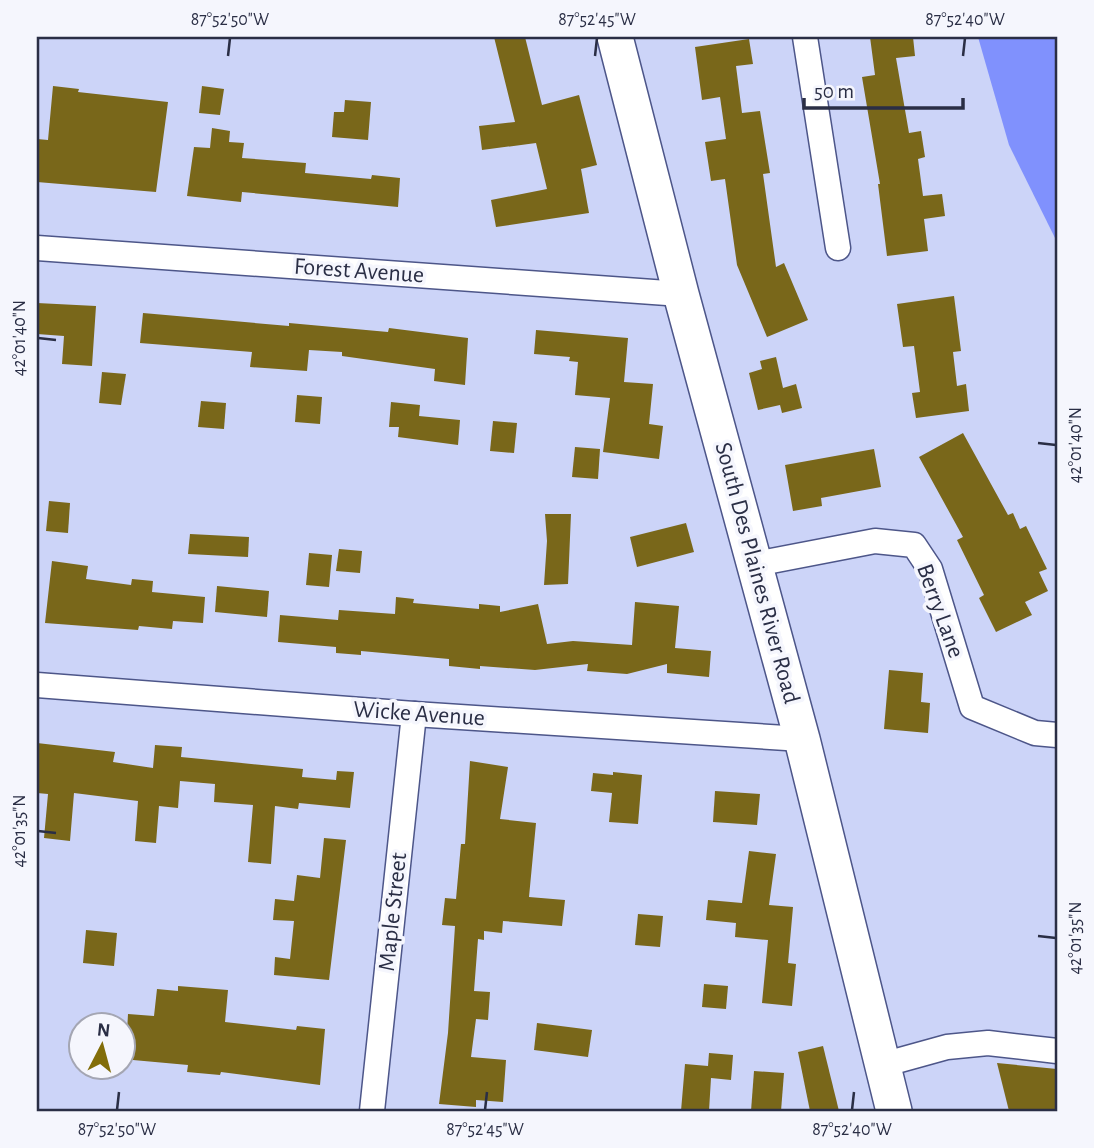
<svg xmlns="http://www.w3.org/2000/svg" width="1094" height="1148" font-family="'Alegreya Sans',sans-serif">
	<style>
		.water { fill: #8091fd }
		.building { fill: #79671a }
		.lines { fill: none; stroke-linecap: round; stroke-linejoin: round }
		.street-casing { stroke: #4d5689; stroke-width: 27 }
		.secondary-casing { stroke: #4d5689; stroke-width: 38 }
		.street { stroke: #fff; stroke-width: 24 }
		.secondary { stroke: #fff; stroke-width: 35 }
		.ticks { fill: none; stroke: #2a2e45; stroke-width: 2.5 }
		.labels { text-anchor: middle; dominant-baseline: central; stroke-width: 7; stroke-linejoin: round; paint-order: stroke }
		.street-label { font-size: 24px; fill: #2a2e45; stroke: #f5f6fd }
		.neatline { fill: none; stroke: #2a2e45; stroke-width: 2.5 }
		.ticks-label { font-size: 18px; text-anchor: middle; fill: #2a2e45 }
	</style>
	<rect width="100%" height="100%" fill="#ccd4f8"/>
	<path class="water" d="M978 37H1057V242L1009 145Z"/>
	<g class="building">
		<path d="M494 37H525L542 105 579 95 597 165 581 169 589 213 496 227 491 200 547 189 536 143 482 150 479 126 515 122Z"/>
		<path d="M870 37H913L915 56 896 58 909 133 921 131 925 157 918 159 923 196 942 194 945 216 924 219 928 251 887 256 878 184H880L862 77 875 75Z"/>
		<path d="M749 39 753 64 736 66 742 113 760 111 770 173 763 174 776 267 784 263 808 320 767 337 737 265 725 179 711 181 705 142 726 139 720 97 702 100 695 47Z"/>
		<path d="M53 86 79 89 78 92 168 102 156 192 37 182V139L48 140Z"/>
		<path d="M202 86 224 89 220 115 199 113Z"/>
		<path d="M345 100 371 102 368 140 332 137 334 112H344Z"/>
		<path d="M212 128 230 131 229 142 244 143 242 158 306 163 305 173 371 179 372 175 400 178 398 207 242 192 241 202 187 196 194 147 210 148Z"/>
		<path d="M954 296 961 351 953 352 957 386 966 384 969 411 916 418 912 393 920 392 914 346 903 347 897 304Z"/>
		<path d="M37 303 96 306 92 366 62 364 64 336 37 334Z"/>
		<path d="M143 313 289 326V323L388 332 389 328 468 338 465 385 434 381 435 369 342 356V352L309 350 307 371 250 367 252 352 140 343Z"/>
		<path d="M536 330 628 338 624 382 653 384 649 424 663 426 659 459 603 452 610 398 575 395 578 362 569 361 570 357 534 354Z"/>
		<path d="M776 357 783 388 796 384 802 408 782 413 780 405 758 410 749 373 762 369 760 361Z"/>
		<path d="M102 372 126 374 121 405 99 403Z"/>
		<path d="M297 395 322 397 320 424 295 422Z"/>
		<path d="M201 401 226 403 224 429 198 427Z"/>
		<path d="M391 402 420 405 419 416 460 420 458 445 398 437 399 427H389Z"/>
		<path d="M493 421 517 423 514 453 490 451Z"/>
		<path d="M963 433 1008 515 1013 513 1020 529 1026 526 1047 569 1039 572 1048 591 1025 602 1032 615 996 632 979 598 984 595 957 540 963 537 919 457Z"/>
		<path d="M575 447 600 449 598 479 572 477Z"/>
		<path d="M874 449 881 487 821 498 822 506 793 511 785 465Z"/>
		<path d="M49 501 70 503 68 533 46 531Z"/>
		<path d="M545 514H571L568 584 544 585 547 541Z"/>
		<path d="M686 523 694 552 637 567 630 537Z"/>
		<path d="M190 534 249 537 248 557 188 554Z"/>
		<path d="M339 549 362 551 360 573 336 571Z"/>
		<path d="M309 553 332 555 329 587 306 585Z"/>
		<path d="M52 561 88 566 86 579 131 585 132 579 153 581 152 592 205 597 203 623 173 621 172 629 139 626 138 630 45 623Z"/>
		<path d="M217 586 269 591 267 617 215 612Z"/>
		<path d="M396 597 414 599 413 603 479 609V604L500 606V612L538 604 547 644 573 641 632 645 635 602 679 606 675 648 711 651 709 677 667 673V664L627 674 587 671 588 664 535 670 480 666V669L449 666V659L361 651V655L336 653V647L278 642 280 615 338 620 339 610 395 614Z"/>
		<path d="M889 670 923 673 921 702 930 703 928 733 884 729Z"/>
		<path d="M37 743 115 752 113 762 153 768 155 745 182 747 181 757 303 769 302 777 336 780 337 771 354 772 350 808 299 803 298 809 275 806 271 864 248 862 253 805 214 802 215 784 180 781 178 808 159 806 156 843 135 841 138 801 74 793 70 841 44 838 48 794 37 793Z"/>
		<path d="M470 761 508 767 500 819 536 823 529 897 565 900 562 926 503 921 502 933 484 931V940L478 939 474 991 490 992 488 1020 476 1019 471 1057 506 1060 503 1102 476 1100V1107L439 1104 448 1033 455 926 442 925 445 898 456 899 461 844H465Z"/>
		<path d="M613 772 642 775 638 824 609 822 612 793 591 791 593 773 613 775Z"/>
		<path d="M715 791 760 794 757 825 713 822Z"/>
		<path d="M324 838 346 840 329 980 274 975 275 957 290 959 294 921 273 920 275 899 294 901 297 875 320 878Z"/>
		<path d="M749 851 776 854 769 905 793 907 788 963 796 964 792 1006 762 1003 768 940 735 937 736 923 706 920 708 900 742 903Z"/>
		<path d="M638 914 663 916 660 947 635 945Z"/>
		<path d="M86 930 117 933 114 966 83 963Z"/>
		<path d="M704 984 728 986 726 1009 702 1007Z"/>
		<path d="M178 986 228 990 225 1022 296 1030 297 1026 325 1029 320 1085 221 1072 220 1075 187 1072 188 1065 122 1059V1031L127 1032 128 1014 154 1016 157 989 178 991Z"/>
		<path d="M537 1023 592 1030 588 1057 534 1050Z"/>
		<path d="M823 1046 839 1111H810L798 1052Z"/>
		<path d="M709 1053 733 1055 731 1080 711 1078 709 1111H681L685 1064 708 1066Z"/>
		<path d="M997 1063 1057 1069V1111H1009Z"/>
		<path d="M754 1071 784 1073 781 1111H751Z"/>
	</g>
	<g class="lines">
		<g class="street-casing">
			<g id="street">
				<path d="M805 37 838 248"/>
				<path d="M37 248 681 294"/>
				<path d="M755 564 875 541 914 545 930 569 972 707 1035 733 1057 735"/>
				<path d="M37 685 414 714 802 739"/>
				<path d="M882 1065 947 1047 988 1043 1057 1051"/>
				<path d="M372 1111 414 714"/>
			</g>
		</g>
		<g class="secondary-casing">
			<path id="secondary" d="M615 37 681 294 802 739 894 1111"/>
		</g>
		<use href="#street" class="street"/>
		<use href="#secondary" class="secondary"/>
	</g>
	<path class="ticks" d="M228 56 230 38M595 56 597 38M963 56 965 38M38 338 56 340M1038 443 1056 445M38 831 56 833M1038 936 1056 938M117 1110 119 1092M485 1110 487 1092M852 1110 854 1092"/>
	<g class="labels">
		<g class="street-label">
			<text transform="translate(359 271) rotate(4)">Forest Avenue</text>
			<text transform="translate(757 573) rotate(75)">South Des Plaines River Road</text>
			<text transform="translate(940 611) rotate(70)">Berry Lane</text>
			<text transform="translate(419 714) rotate(4)">Wicke Avenue</text>
			<text transform="translate(393 912) rotate(-84)">Maple Street</text>
		</g>
	</g>
	<rect width="1094" height="1148" fill="none" stroke="#f5f6fd" stroke-width="77"/>
	<g transform="translate(102 1046) rotate(6)"><circle r="33" fill="#f5f6fd" stroke="#a4a6b3" stroke-width="2"/>
	<path d="M0-5L12 26L0 18L-12 26Z" fill="#826d09"/>
	<text y="-10" font-size="19" font-weight="bold" text-anchor="middle" fill="#2a2e45">N</text>
	</g>
	<path d="M804 98v10h159v-10" fill="none" stroke="#2a2e45" stroke-width="3.5"/>
	<text x="814" y="98" font-size="21" fill="#2a2e45" stroke="#f5f6fd" stroke-width="5" paint-order="stroke">50 m</text>
	<rect x="38" y="38" width="1018" height="1072" class="neatline"/>
	<g class="ticks-label">
		<text x="230" y="25">87°52'50"W</text>
		<text x="597" y="25">87°52'45"W</text>
		<text x="965" y="25">87°52'40"W</text>
		<text transform="translate(19 338) rotate(-90)" y="6">42°01'40"N</text>
		<text transform="translate(1075 445) rotate(-90)" y="6">42°01'40"N</text>
		<text transform="translate(19 831) rotate(-90)" y="6">42°01'35"N</text>
		<text transform="translate(1075 938) rotate(-90)" y="6">42°01'35"N</text>
		<text x="117" y="1135">87°52'50"W</text>
		<text x="485" y="1135">87°52'45"W</text>
		<text x="852" y="1135">87°52'40"W</text>
	</g>
</svg>
